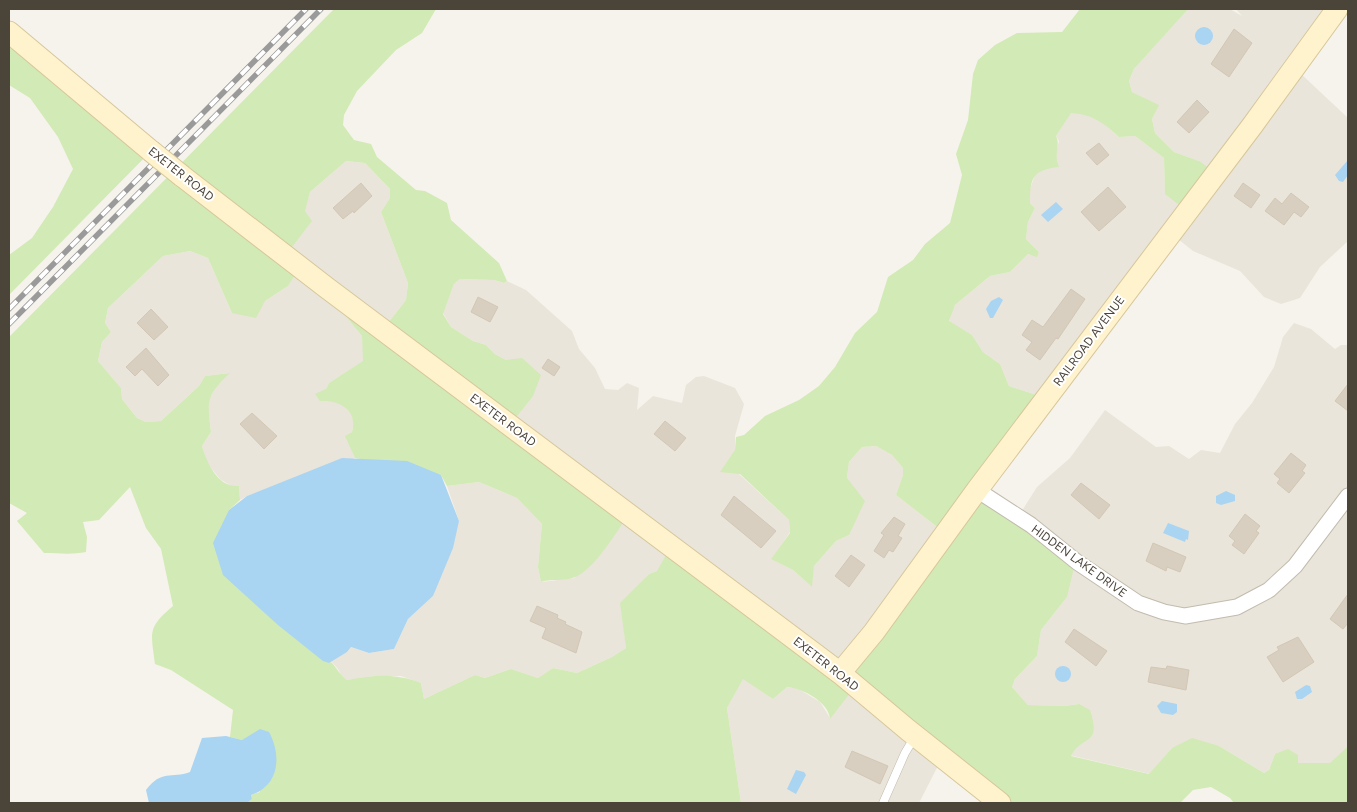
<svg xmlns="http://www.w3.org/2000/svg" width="1357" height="812" font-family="Figtree,sans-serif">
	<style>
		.residential { fill: #eae5da }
		.green { fill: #d2eab5 }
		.water { fill: #a9d4f2 }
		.building { fill: #d8cfc1; stroke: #d3c7b4 }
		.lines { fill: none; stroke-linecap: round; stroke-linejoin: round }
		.lane-casing { stroke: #c2bbae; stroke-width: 9 }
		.street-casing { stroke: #c2bbae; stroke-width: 17 }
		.secondary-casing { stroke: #d6c79b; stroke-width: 23 }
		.lane { stroke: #fff; stroke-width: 8 }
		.street { stroke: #fff; stroke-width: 15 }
		.secondary { stroke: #fff3cd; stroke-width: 21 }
		.rail-casing { stroke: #9a9a9a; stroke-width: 5.5 }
		.rail { stroke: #fff; stroke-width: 4; stroke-dasharray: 11; stroke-linecap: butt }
		.secondary-bridge-casing { stroke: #d6c79b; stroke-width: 23; stroke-linecap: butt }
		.secondary-bridge { stroke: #fff3cd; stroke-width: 21 }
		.labels { text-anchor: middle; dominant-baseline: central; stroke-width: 4; stroke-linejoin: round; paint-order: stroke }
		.street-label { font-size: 12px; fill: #4b4439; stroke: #fff }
	</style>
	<rect width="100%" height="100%" fill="#f6f3ec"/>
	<g class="residential">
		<path d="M1187 9H1230L1242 16 1236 9H1337L1299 72 1348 118V241L1320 267 1300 298 1281 304 1264 297 1240 271 1193 251 1173 235 1046 398 1009 386 1000 364 983 352 972 335 949 322 952 311 955 305 990 276 1010 272 1028 254 1037 256 1039 252 1026 239 1028 222 1035 208 1030 203V189L1035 175 1055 156 1059 141 1056 136 1070 113H1083L1100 120 1119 137 1135 136 1164 158 1165 194 1199 161 1174 152 1155 133 1152 119 1158 105 1132 92 1129 81 1134 69Z"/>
		<path d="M346 161 365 163 390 189V198L381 212 408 283 406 300 388 323 343 313 362 336 364 361 329 383 320 401H331L344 405 351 413 354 422 352 432 346 436 355 458 247 496 240 500 239 486 233 487 220 479 207 463 202 446 211 432 207 403 216 387 229 373 205 376 199 386 161 421 146 422 137 418 122 399 121 388 98 361 102 342 111 332 105 323 108 308 163 256 190 251 208 258 232 313 265 301 288 286 292 247 310 192Z"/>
		<path d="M460 279 494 280 504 283 507 281 526 290 572 331 579 349 595 368 605 389 618 390 627 383 639 388 637 410 653 396 682 403 686 385 696 377 704 376 735 388 744 404 735 436V450L739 474 789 520 790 532 772 559 793 570 811 586 814 566 836 541 849 535 847 478 849 462 862 447 876 446 892 455 903 468V475L896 495 945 533 848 667 657 571 649 574 621 603 626 648 612 657 577 673 553 668 538 678 511 669 485 678 475 675 424 699 421 683 401 676H373L347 680 341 675 338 669 330 660 347 652 351 647 369 653 394 649 408 619 433 596 459 521 447 486 479 482 517 498 542 524 538 567 541 582 575 578 514 422 506 360 495 354 486 345 473 341 451 327 443 313 454 284Z"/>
		<path d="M1294 323 1311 329 1335 349 1341 345H1348V746L1331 763H1298L1275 754 1269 770 1264 773 1219 746 1172 748 1150 774 1065 754 1059 744 1079 704 1065 706 1028 705 1012 687 1015 679 1037 656 1041 630 1067 597 1018 517 1037 487 1070 458 1105 410 1156 447 1169 446 1189 459 1201 450 1220 453 1235 424 1252 403 1274 367 1283 337Z"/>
		<path d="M743 678 773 699 787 687 797 688 820 702 830 718 857 683 944 754 919 803H741L727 708Z"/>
	</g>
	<g class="green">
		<path d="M334 9H436L422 33 396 50 357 91 344 115 343 125 354 140 371 144 377 157 416 190 425 191 447 203 451 220 499 263 507 281 504 283 494 280 460 279 454 284 443 314 451 327 473 341 486 345 495 354 506 360 522 358 541 375 533 396 514 420 630 512C618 530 595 569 575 577 565 582 552 578 541 582L538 567 542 524 517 498 479 482 447 486 441 475 355 458 345 436 352 432C358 410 340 400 320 401L315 394 326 389 329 383 363 361 362 336 343 313 388 323 406 300 408 283 381 212 390 198V189L365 163 346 161 310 192 305 211 312 221 292 247 305 259 288 286 265 301 256 318 232 313 208 258 190 251 163 256 108 308 105 323 111 332 102 342 98 361 121 388 122 399 137 418 146 422 161 421 199 386 205 376 230 373C206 396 207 400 211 432L202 446C207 463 218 488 239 486L240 500 229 510 329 663 331 662C337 668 340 675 347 680 375 675 394 673 421 683L424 699 475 675 485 678 511 669 538 678 553 668 577 673 612 657 626 648 620 603 649 574 657 571 673 543 837 667 945 533 896 495 903 475V468L892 455 876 446 862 447 849 462 847 478 865 501 849 535 836 541 814 566 812 587 793 570 771 559 790 533 789 520 740 474 720 472 735 450 736 437 744 435 765 416 799 400 819 386 835 367 855 333 877 312 888 277 913 260 925 244 950 223 962 175 956 154 968 120 973 74 978 60 995 45 1017 33 1062 32 1080 9H1188L1134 69 1129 81 1132 92 1159 105 1152 119 1155 133 1174 152 1199 161 1215 172 1187 211 1165 194 1164 158 1135 136 1119 137C1104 123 1092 114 1071 113L1056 136C1061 146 1053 153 1059 167 1033 170 1030 177 1030 203L1035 208 1028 222 1026 239 1039 252 1037 257 1028 254 1010 272 990 276 955 305 949 321 972 335 983 352 1000 364 1009 386 1046 398 981 487 1075 563 1067 597 1041 630 1037 656 1015 679 1012 687 1028 705 1065 706 1079 704 1090 710C1102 747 1082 734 1071 756L1149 774 1172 748 1192 738 1219 746 1264 773 1269 770 1275 754 1288 749 1298 755V763H1330L1348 746V803H1234L1230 798 1211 787 1193 790 1180 803H1005L857 684 830 719C829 702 802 688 787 687L773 699 743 679 727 708 741 803H247L252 799 251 795 260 792 242 740 230 737 233 710 171 670 155 664C151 632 147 628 173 606L161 549 146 528 130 487 99 520 83 522 87 537 86 552C71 555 59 553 44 553L17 521 27 513 9 503V337Z"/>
		<path d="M9 24 156 146 9 295V255L32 238 53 207 73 169 58 137 30 98 9 85Z"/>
	</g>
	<g class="water">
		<circle cx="1204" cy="36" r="9"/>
		<path d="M1348 160V175L1343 182 1339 181 1335 175Z"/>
		<path d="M1056 202 1063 209 1048 222 1041 215Z"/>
		<path d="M999 297 1003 300 993 318H990L986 309 991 301Z"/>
		<path d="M342 458 407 461 441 475 459 521 453 548 433 596 408 619 394 649 369 653 351 647 347 652 329 663 323 661 278 625 223 575 213 543 229 510 247 496Z"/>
		<path d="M1226 491 1235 495V501L1221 505 1216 503V496Z"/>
		<path d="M1168 523 1189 531 1188 540 1186 539 1185 542 1163 533Z"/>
		<circle cx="1063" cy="674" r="8"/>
		<path d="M1306 685 1310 686 1312 692 1302 699H1297L1295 692Z"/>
		<path d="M1162 701 1177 704V712L1173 715 1161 713 1157 706Z"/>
		<path d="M260 729 269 732C282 756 279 786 251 795L252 799 247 803H149L146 790C162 769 171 779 190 772L202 738 226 736 242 740Z"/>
		<path d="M796 770 804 772 806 775 796 794 787 789Z"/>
	</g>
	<g class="building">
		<path d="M1234 29 1252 43 1229 77 1211 64Z"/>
		<path d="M1197 100 1209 112 1189 133 1177 122Z"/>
		<path d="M1099 143 1109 155 1097 165 1086 153Z"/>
		<path d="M361 183 372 196 354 213 353 211 343 219 333 208Z"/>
		<path d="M1243 183 1260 195 1251 208 1234 196Z"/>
		<path d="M1108 187 1126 207 1099 231 1081 212Z"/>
		<path d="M1291 193 1309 207 1301 217 1294 212 1284 225 1265 211 1275 198 1282 204Z"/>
		<path d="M1071 289 1085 299 1058 339 1056 338 1040 360 1026 350 1032 342 1022 335 1032 320 1043 327Z"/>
		<path d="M478 297 498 307 490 322 471 312Z"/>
		<path d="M151 309 168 327 154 340 137 323Z"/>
		<path d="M146 348 169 375 158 386 142 369 135 376 126 367Z"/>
		<path d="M548 359 560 367 554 376 542 368Z"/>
		<path d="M1348 384V411L1335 401Z"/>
		<path d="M252 413 277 436 264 449 240 424Z"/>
		<path d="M665 421 686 438 675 451 654 434Z"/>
		<path d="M1291 453 1306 465 1302 471 1305 473 1289 493 1277 483 1280 479 1274 474Z"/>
		<path d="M1081 483 1110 505 1099 519 1071 495Z"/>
		<path d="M734 496 776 531 761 548 721 515Z"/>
		<path d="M1245 514 1260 526 1256 531 1259 533 1244 554 1232 545 1235 541 1229 536Z"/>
		<path d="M894 517 905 524 898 536 902 538 893 552 889 550 884 558 874 551 884 535 881 533Z"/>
		<path d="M1153 543 1186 557 1180 572 1167 567 1166 571 1146 561Z"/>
		<path d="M851 555 865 565 849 587 835 576Z"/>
		<path d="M1348 594V623L1343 629 1330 619Z"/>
		<path d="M537 606 558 615 557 618 566 622 565 624 582 632 576 653 542 638 546 628 530 621Z"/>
		<path d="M1074 629 1107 651 1096 666 1065 642Z"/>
		<path d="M1298 637 1314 662 1283 682 1267 657 1279 650 1277 647Z"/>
		<path d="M1167 666 1189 670 1186 690 1148 682 1151 667 1166 669Z"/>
		<path d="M852 751 888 766 880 784 845 767Z"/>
	</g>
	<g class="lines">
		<g class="lane-casing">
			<path id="lane" d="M883 803 905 753 914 738"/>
		</g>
		<g class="street-casing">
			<path id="street" d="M977 490 1031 525 1077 562 1138 603 1164 612 1185 616 1237 607 1269 590 1295 566 1348 496"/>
		</g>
		<g class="secondary-casing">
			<g id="secondary">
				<path d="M9 32 151 151"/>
				<path d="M182 176 327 288 840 673 908 730 1000 803"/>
				<path d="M840 673 874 632 977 490 1252 126 1337 9"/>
			</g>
		</g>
		<use href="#lane" class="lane"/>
		<use href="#street" class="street"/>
		<use href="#secondary" class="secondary"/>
		<g class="rail-casing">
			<g id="rail">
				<path d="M9 309 306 9"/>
				<path d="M9 324 321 9"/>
			</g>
		</g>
		<use href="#rail" class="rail"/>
		<g class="secondary-bridge-casing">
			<path id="secondary-bridge" d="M151 151 182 176"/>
		</g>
		<use href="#secondary-bridge" class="secondary-bridge"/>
	</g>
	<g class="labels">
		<g class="street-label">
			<text transform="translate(181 174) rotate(38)">EXETER ROAD</text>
			<text transform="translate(1089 341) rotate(-53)">RAILROAD AVENUE</text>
			<text transform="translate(503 420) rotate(37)">EXETER ROAD</text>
			<text transform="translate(1079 561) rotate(36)">HIDDEN LAKE DRIVE</text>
			<text transform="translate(826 664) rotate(38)">EXETER ROAD</text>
		</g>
	</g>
	<rect width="1357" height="812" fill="none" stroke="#4b4439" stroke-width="20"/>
</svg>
